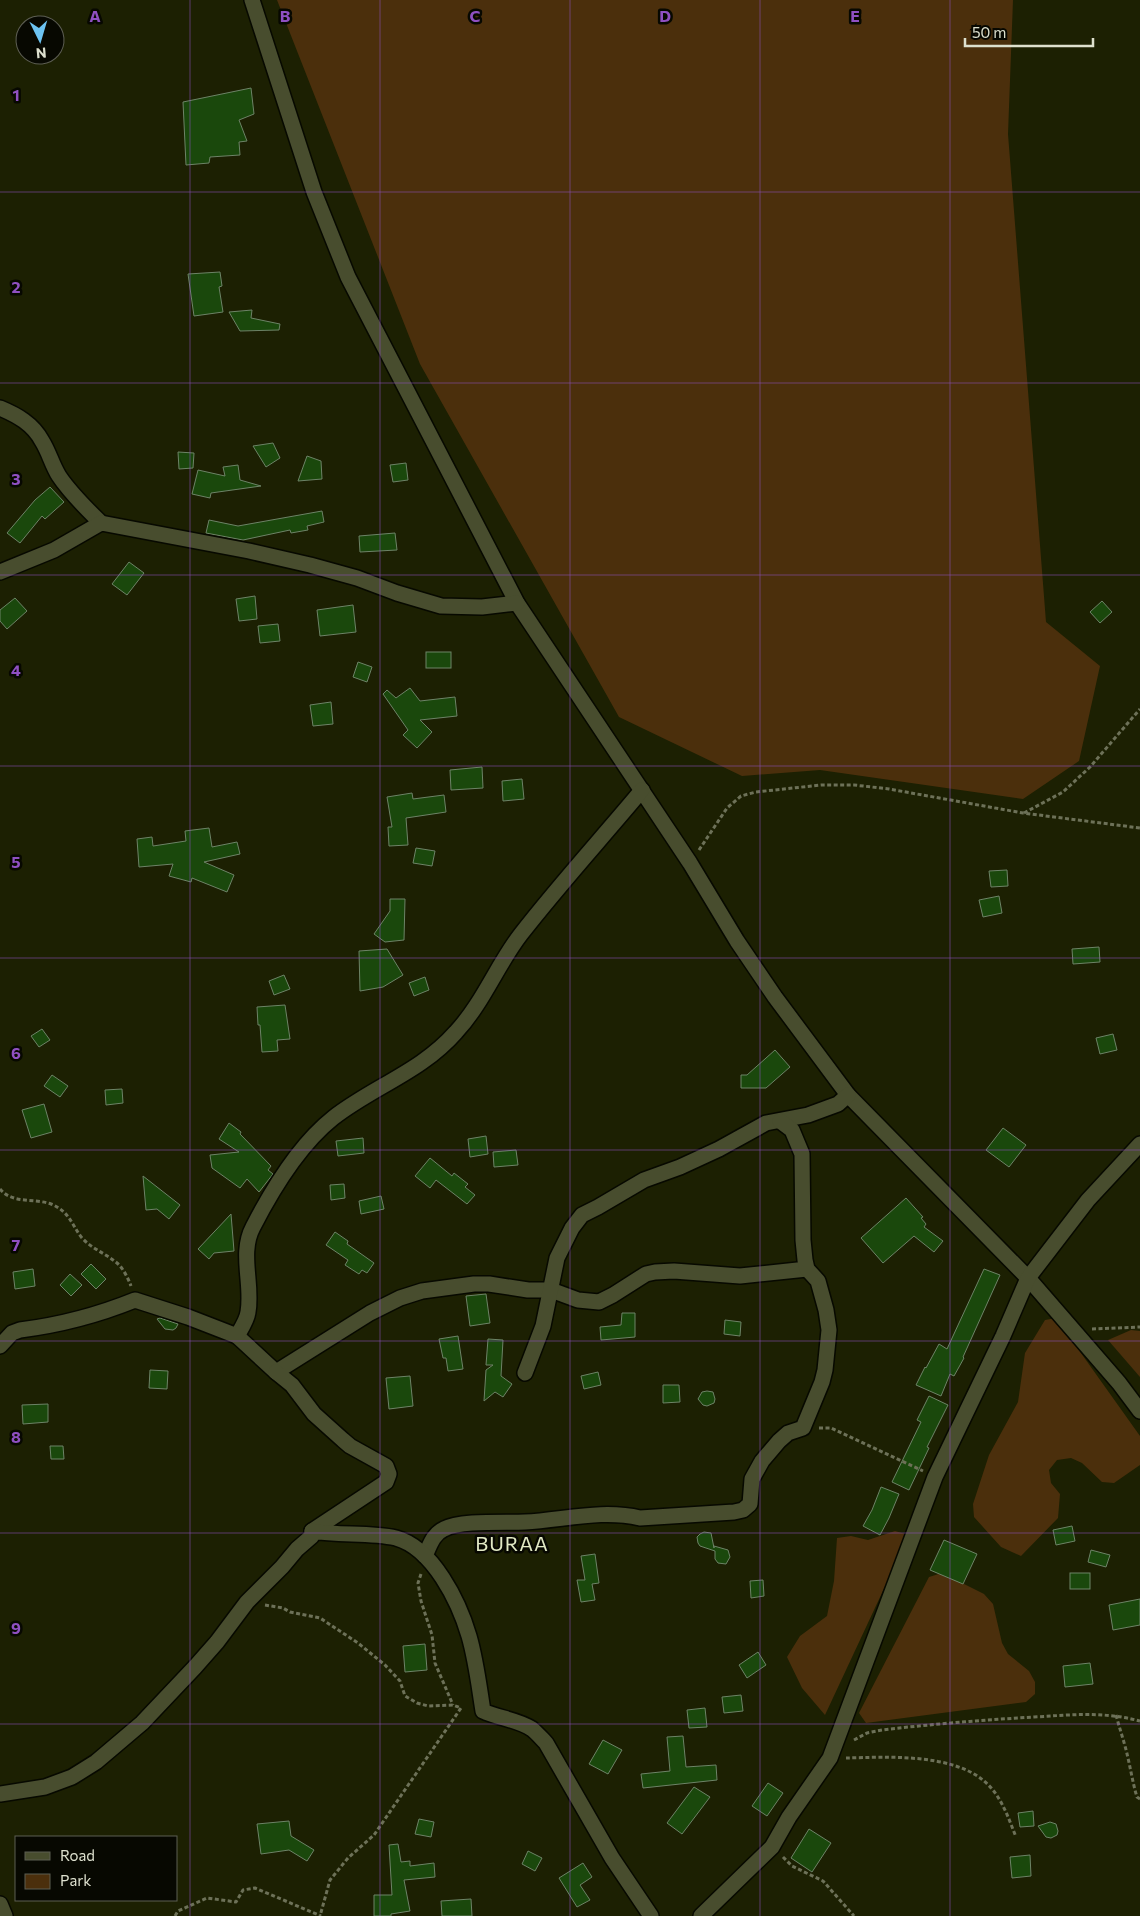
<svg xmlns="http://www.w3.org/2000/svg" width="1140" height="1916" font-family="Commissioner,sans-serif">
	<style>
		.green { fill: #4b2f0c }
		.building { fill: #1a480c; stroke: #6d8367 }
		.lines { fill: none; stroke-linecap: round; stroke-linejoin: round }
		.minor-casing { stroke: #070900; stroke-width: 18 }
		.path { stroke: #6d7158; stroke-width: 3; stroke-dasharray: 4 2.5; stroke-linecap: butt }
		.minor { stroke: #484d2e; stroke-width: 15 }
		.grid { fill: none; stroke: #8f50c2; stroke-width: 1; stroke-opacity: 0.55 }
		.labels { text-anchor: middle; dominant-baseline: central; stroke-width: 5; stroke-linejoin: round; paint-order: stroke }
		.quarter-label { font-size: 20px; letter-spacing: 1px; fill: #e2e9c4; stroke: #070801 }
		.grid-label { font-size: 16px; text-anchor: middle; font-weight: bold; fill: #8f50c2; stroke: #070801; stroke-width: 5; stroke-linejoin: round; paint-order: stroke }
	</style>
	<rect width="100%" height="100%" fill="#1c2002"/>
	<g class="green">
		<path d="M277 0H1013L1008 134 1046 622 1100 666 1079 761 1023 799 820 770 742 776 619 717 420 364Z"/>
		<path d="M1056 1318 1140 1436V1465L1114 1483 1102 1482 1082 1463 1071 1458 1057 1460 1049 1470 1051 1483 1060 1494 1058 1518 1021 1556 1001 1547 974 1517 973 1504 989 1455 1018 1402 1025 1353 1045 1320Z"/>
		<path d="M1131 1330 1140 1331V1377L1108 1340Z"/>
		<path d="M895 1531 909 1535 825 1715 802 1688 787 1657 800 1636 827 1616 834 1581 837 1538 851 1536 868 1540Z"/>
		<path d="M942 1573 984 1594 993 1604 1002 1643 1008 1654 1029 1671 1035 1682V1694L1026 1702 866 1723 859 1713 929 1577Z"/>
	</g>
	<g class="building">
		<path d="M251 88 254 114 239 120 247 141 239 142 240 155 210 157 209 163 186 165 183 102Z"/>
		<path d="M220 272 222 286 219 287 223 312 194 316 188 274Z"/>
		<path d="M252 310 251 318 280 324 279 330 240 331 229 312Z"/>
		<path d="M273 443 280 458 266 467 253 446Z"/>
		<path d="M178 452 194 453 193 468 179 469Z"/>
		<path d="M307 456 321 461 322 479 298 481Z"/>
		<path d="M406 463 408 480 393 482 390 465Z"/>
		<path d="M238 465 240 480 261 486 211 493 210 498 192 494 198 470 225 476 223 467Z"/>
		<path d="M50 487 64 502 45 519 42 516 20 543 7 533 35 500Z"/>
		<path d="M322 511 324 522 307 526 308 530 291 533 290 530 243 540 206 533 209 520 238 526Z"/>
		<path d="M395 533 397 550 360 552 359 536Z"/>
		<path d="M129 562 144 573 127 595 112 584Z"/>
		<path d="M255 596 257 619 239 621 236 599Z"/>
		<path d="M15 598 27 611 7 629 0 621V610Z"/>
		<path d="M1102 601 1112 612 1100 623 1090 612Z"/>
		<path d="M353 605 356 632 320 636 317 610Z"/>
		<path d="M278 624 280 641 260 643 258 626Z"/>
		<rect x="426" y="652" width="25" height="16"/>
		<path d="M358 662 372 667 367 682 353 677Z"/>
		<path d="M410 688 420 701 455 697 457 716 420 720 432 732 417 748 403 735 408 730 383 694 387 690 396 698Z"/>
		<path d="M331 702 333 724 313 726 310 705Z"/>
		<path d="M482 767 483 788 451 790 450 770Z"/>
		<path d="M522 779 524 799 503 801 502 781Z"/>
		<path d="M412 793 413 799 444 795 446 812 406 818 408 845 389 846 388 827H392L387 797Z"/>
		<path d="M209 828 212 847 237 842 240 854 204 862 234 875 227 892 192 878 191 882 169 876 173 864 139 867 137 839 152 837 153 846 186 841 185 831Z"/>
		<path d="M416 848 435 851 432 866 413 863Z"/>
		<path d="M1007 870 1008 886 991 887 989 871Z"/>
		<path d="M999 896 1002 913 983 917 979 900Z"/>
		<path d="M390 899H405L404 940 385 942 374 934 390 911Z"/>
		<path d="M1099 947 1100 962 1073 964 1072 949Z"/>
		<path d="M387 949 403 975 383 987 360 991 359 951Z"/>
		<path d="M284 975 290 989 274 995 269 981Z"/>
		<path d="M425 977 429 990 414 996 409 983Z"/>
		<path d="M285 1005 290 1039 277 1040 278 1051 262 1052 260 1025H258L257 1007Z"/>
		<path d="M42 1029 50 1040 39 1047 31 1036Z"/>
		<path d="M1113 1034 1117 1050 1100 1054 1096 1038Z"/>
		<path d="M775 1050 790 1067 766 1088H741V1075H747Z"/>
		<path d="M52 1075 68 1086 60 1097 44 1086Z"/>
		<path d="M122 1089 123 1103 106 1105 105 1090Z"/>
		<path d="M44 1104 52 1132 31 1138 22 1110Z"/>
		<path d="M229 1123 241 1132 240 1134 271 1166 268 1170 273 1174 259 1192 247 1179 240 1188 212 1168 210 1155 239 1152 219 1139Z"/>
		<path d="M1003 1128 1026 1145 1009 1167 986 1150Z"/>
		<path d="M486 1136 488 1154 470 1157 468 1139Z"/>
		<path d="M363 1138 364 1153 338 1156 336 1141Z"/>
		<path d="M516 1150 518 1165 494 1167 493 1152Z"/>
		<path d="M430 1158 452 1176 454 1173 468 1184 465 1187 475 1195 467 1204 436 1180 430 1188 415 1176Z"/>
		<path d="M143 1176 180 1205 169 1219 157 1209 146 1210Z"/>
		<path d="M344 1184 345 1198 331 1200 330 1185Z"/>
		<path d="M381 1196 384 1209 361 1214 359 1201Z"/>
		<path d="M906 1198 923 1217 921 1218 926 1224 924 1227 943 1241 934 1252 914 1236 883 1263 861 1238Z"/>
		<path d="M231 1214 234 1251 214 1253 209 1259 198 1249Z"/>
		<path d="M335 1232 348 1241 347 1244 374 1263 367 1273 362 1270 359 1274 345 1265 348 1260 326 1245Z"/>
		<path d="M91 1264 106 1279 96 1289 81 1274Z"/>
		<path d="M33 1269 35 1286 15 1289 13 1272Z"/>
		<path d="M984 1269 1000 1275 963 1357 964 1358 954 1376 950 1374 941 1396 916 1385 925 1367 926 1368 939 1344 947 1349Z"/>
		<path d="M70 1274 82 1285 71 1296 60 1285Z"/>
		<path d="M486 1294 490 1323 470 1326 466 1296Z"/>
		<path d="M622 1313H635V1337L601 1340 600 1327 621 1325Z"/>
		<path d="M160 1318 178 1324 176 1328 173 1330 165 1329 157 1319Z"/>
		<path d="M725 1320 741 1322 740 1336 724 1334Z"/>
		<path d="M458 1336 463 1369 448 1371 446 1358H443L439 1339Z"/>
		<path d="M488 1339 503 1340 501 1376 512 1384 503 1397 495 1392 484 1401 486 1370 493 1365H486Z"/>
		<path d="M150 1370 168 1371 167 1389 149 1388Z"/>
		<path d="M598 1372 601 1385 584 1389 581 1376Z"/>
		<path d="M410 1376 413 1406 389 1409 386 1378Z"/>
		<path d="M663 1385H679L680 1402 663 1403Z"/>
		<path d="M707 1391 713 1392 715 1399 714 1403 707 1406 703 1405 698 1399 702 1392Z"/>
		<path d="M929 1396 948 1405 927 1447 929 1448 909 1490 892 1482 921 1422 917 1420Z"/>
		<path d="M48 1404V1422L23 1424 22 1405Z"/>
		<path d="M50 1446H63L64 1459H51Z"/>
		<path d="M881 1487 899 1494 889 1518 880 1535 863 1526 872 1510Z"/>
		<path d="M1072 1526 1075 1541 1056 1545 1053 1530Z"/>
		<path d="M704 1532 711 1533 714 1548V1546L728 1550 730 1557 726 1564 718 1563 715 1559V1551L700 1546 698 1543 697 1537 700 1534Z"/>
		<path d="M944 1540 977 1554 963 1584 930 1570Z"/>
		<path d="M1091 1550 1110 1555 1106 1567 1088 1562Z"/>
		<path d="M595 1554 599 1583 592 1584 595 1600 581 1602 577 1580H585L581 1556Z"/>
		<rect x="1070" y="1573" width="20" height="16"/>
		<path d="M763 1580 764 1596 751 1598 750 1581Z"/>
		<path d="M1140 1599V1625L1113 1630 1109 1605Z"/>
		<path d="M425 1644 427 1670 405 1672 403 1646Z"/>
		<path d="M758 1652 766 1665 747 1678 739 1665Z"/>
		<path d="M1090 1663 1093 1684 1065 1687 1063 1666Z"/>
		<path d="M741 1695 743 1711 724 1713 722 1697Z"/>
		<path d="M705 1708 707 1727 689 1728 687 1710Z"/>
		<path d="M683 1736 686 1767 716 1765 717 1780 643 1788 641 1774 670 1771 667 1737Z"/>
		<path d="M603 1740 622 1750 608 1774 589 1764Z"/>
		<path d="M768 1783 783 1793 767 1816 752 1806Z"/>
		<path d="M694 1787 710 1797 682 1834 667 1823Z"/>
		<path d="M1033 1811 1034 1826 1020 1827 1018 1813Z"/>
		<path d="M419 1819 434 1822 431 1837 415 1834Z"/>
		<path d="M289 1821 291 1836 314 1850 307 1861 289 1850 261 1854 257 1824Z"/>
		<path d="M1050 1822 1056 1824 1058 1831 1057 1835 1051 1838 1046 1837 1038 1826Z"/>
		<path d="M809 1829 831 1843 812 1872 791 1858Z"/>
		<path d="M398 1844 401 1862 410 1861V1866L434 1863 435 1877 404 1880 410 1911 391 1914V1916H374V1895H392L389 1845Z"/>
		<path d="M528 1851 542 1858 535 1871 522 1864Z"/>
		<path d="M1030 1855 1031 1876 1012 1878 1010 1857Z"/>
		<path d="M583 1863 592 1877 580 1885 590 1900 577 1907 559 1878Z"/>
		<path d="M471 1899 472 1916H442L441 1901Z"/>
	</g>
	<g class="lines">
		<g class="minor-casing">
			<g id="minor">
				<path d="M252 0 314 192 348 277 517 603 690 863 737 941 775 997 848 1095 1028 1278 1119 1383 1140 1411"/>
				<path d="M0 408C17 415 33 424 42 441 49 452 52 465 59 476 71 494 86 508 101 523"/>
				<path d="M0 572 54 550 101 523 249 551 310 565 357 578 397 593 441 606 482 607 517 603"/>
				<path d="M237 1336 276 1372 370 1313 400 1298 422 1291 474 1284H489L528 1290H551L578 1300 599 1302 613 1295 646 1274 655 1272 674 1271 740 1276 807 1269"/>
				<path d="M0 1346 12 1333 20 1330C60 1325 98 1315 135 1300L188 1317 237 1336C241 1329 247 1320 248 1312 253 1284 239 1253 253 1227 273 1188 299 1145 333 1118 374 1086 421 1072 456 1032 483 1003 497 965 521 934 559 885 602 838 642 790"/>
				<path d="M276 1372 292 1385 314 1414 343 1440 350 1446 386 1466 389 1474 386 1482 312 1531"/>
				<path d="M525 1373 543 1326 557 1258 572 1228 582 1215 598 1207 644 1180 680 1167 719 1149 766 1123 808 1115 838 1104 848 1095"/>
				<path d="M425 1556C430 1545 433 1534 444 1529 461 1520 506 1523 525 1522 564 1520 602 1509 640 1518L734 1512 743 1510 750 1504 752 1479 762 1461 779 1441 788 1433 803 1428 822 1382 825 1370 829 1330 826 1310 818 1281 807 1269 805 1260 803 1240 802 1154 792 1130 780 1121"/>
				<path d="M0 1794 45 1787 72 1777 96 1762 142 1723 195 1667 217 1642 247 1602 282 1567 297 1549 312 1536V1531C339 1536 369 1532 396 1538 433 1548 459 1602 469 1636 476 1660 479 1686 483 1711 498 1718 519 1720 532 1729 537 1733 542 1739 546 1743L612 1858 651 1916"/>
				<path d="M0 1904 5 1916"/>
				<path d="M701 1916 772 1847 789 1817 830 1758 935 1477 1003 1336 1028 1278 1088 1200 1140 1144"/>
			</g>
		</g>
		<g class="path">
			<path d="M1024 813 1063 792 1090 767 1140 709"/>
			<path d="M699 850 727 808 741 796 756 792 821 785H854L889 789 1023 813 1140 828"/>
			<path d="M0 1189C12 1204 34 1198 51 1204 70 1212 71 1224 82 1238 92 1249 105 1253 117 1263 123 1268 128 1278 131 1286"/>
			<path d="M1092 1329 1140 1327"/>
			<path d="M819 1428H831L923 1471"/>
			<path d="M421 1574 418 1583 421 1601 432 1635 435 1663 453 1705"/>
			<path d="M265 1605 283 1608 290 1612 320 1618 358 1643 385 1665 400 1681 405 1696 417 1703 428 1706 453 1705 461 1708 374 1835 348 1858 330 1880 320 1916"/>
			<path d="M1116 1715C1120 1730 1125 1744 1128 1758 1131 1771 1133 1784 1137 1797L1140 1799"/>
			<path d="M854 1740 867 1733 882 1730C933 1724 983 1720 1034 1717 1072 1715 1102 1711 1140 1721"/>
			<path d="M846 1758C886 1757 951 1753 984 1781 1001 1795 1008 1817 1016 1837"/>
			<path d="M783 1857 792 1866 823 1881 854 1916"/>
			<path d="M175 1916 178 1911 207 1898 236 1902 243 1890 255 1888 321 1916"/>
		</g>
		<use href="#minor" class="minor"/>
	</g>
	<path class="grid" d="M190 0V1916M380 0V1916M570 0V1916M760 0V1916M950 0V1916M0 192H1140M0 383H1140M0 575H1140M0 766H1140M0 958H1140M0 1150H1140M0 1341H1140M0 1533H1140M0 1724H1140"/>
	<g class="labels">
		<g class="quarter-label">
			<text x="512" y="1543">BURAA</text>
		</g>
	</g>
	<g class="grid-label">
		<text x="95" y="22">A</text>
		<text x="285" y="22">B</text>
		<text x="475" y="22">C</text>
		<text x="665" y="22">D</text>
		<text x="855" y="22">E</text>
		<text x="16" y="101">1</text>
		<text x="16" y="293">2</text>
		<text x="16" y="485">3</text>
		<text x="16" y="676">4</text>
		<text x="16" y="868">5</text>
		<text x="16" y="1059">6</text>
		<text x="16" y="1251">7</text>
		<text x="16" y="1443">8</text>
		<text x="16" y="1634">9</text>
	</g>
	<rect x="15" y="1836" width="162" height="65" fill="#070801" stroke="#5d5e53"/>
	<rect x="25" y="1852" width="25" height="8" fill="#484d2e" stroke="#5d5e53"/>
	<text x="60" y="1861" font-size="15" fill="#dde0ce">Road</text>
	<rect x="25" y="1874" width="25" height="15" fill="#4b2f0c" stroke="#5d5e53"/>
	<text x="60" y="1886" font-size="15" fill="#dde0ce">Park</text>
	<g transform="translate(40 40) rotate(175)"><circle r="24" fill="#070801" stroke="#5d5e53"/>
	<path d="M0-4L9 19L0 12L-9 19Z" fill="#6cc3f2"/>
	<text y="-8" font-size="14" font-weight="bold" text-anchor="middle" fill="#dde0ce">N</text>
	</g>
	<path d="M965 38v8h128v-8" fill="none" stroke="#dde0ce" stroke-width="2.5"/>
	<text x="972" y="38" font-size="15" fill="#dde0ce" stroke="#070801" stroke-width="4" paint-order="stroke">50 m</text>
</svg>
